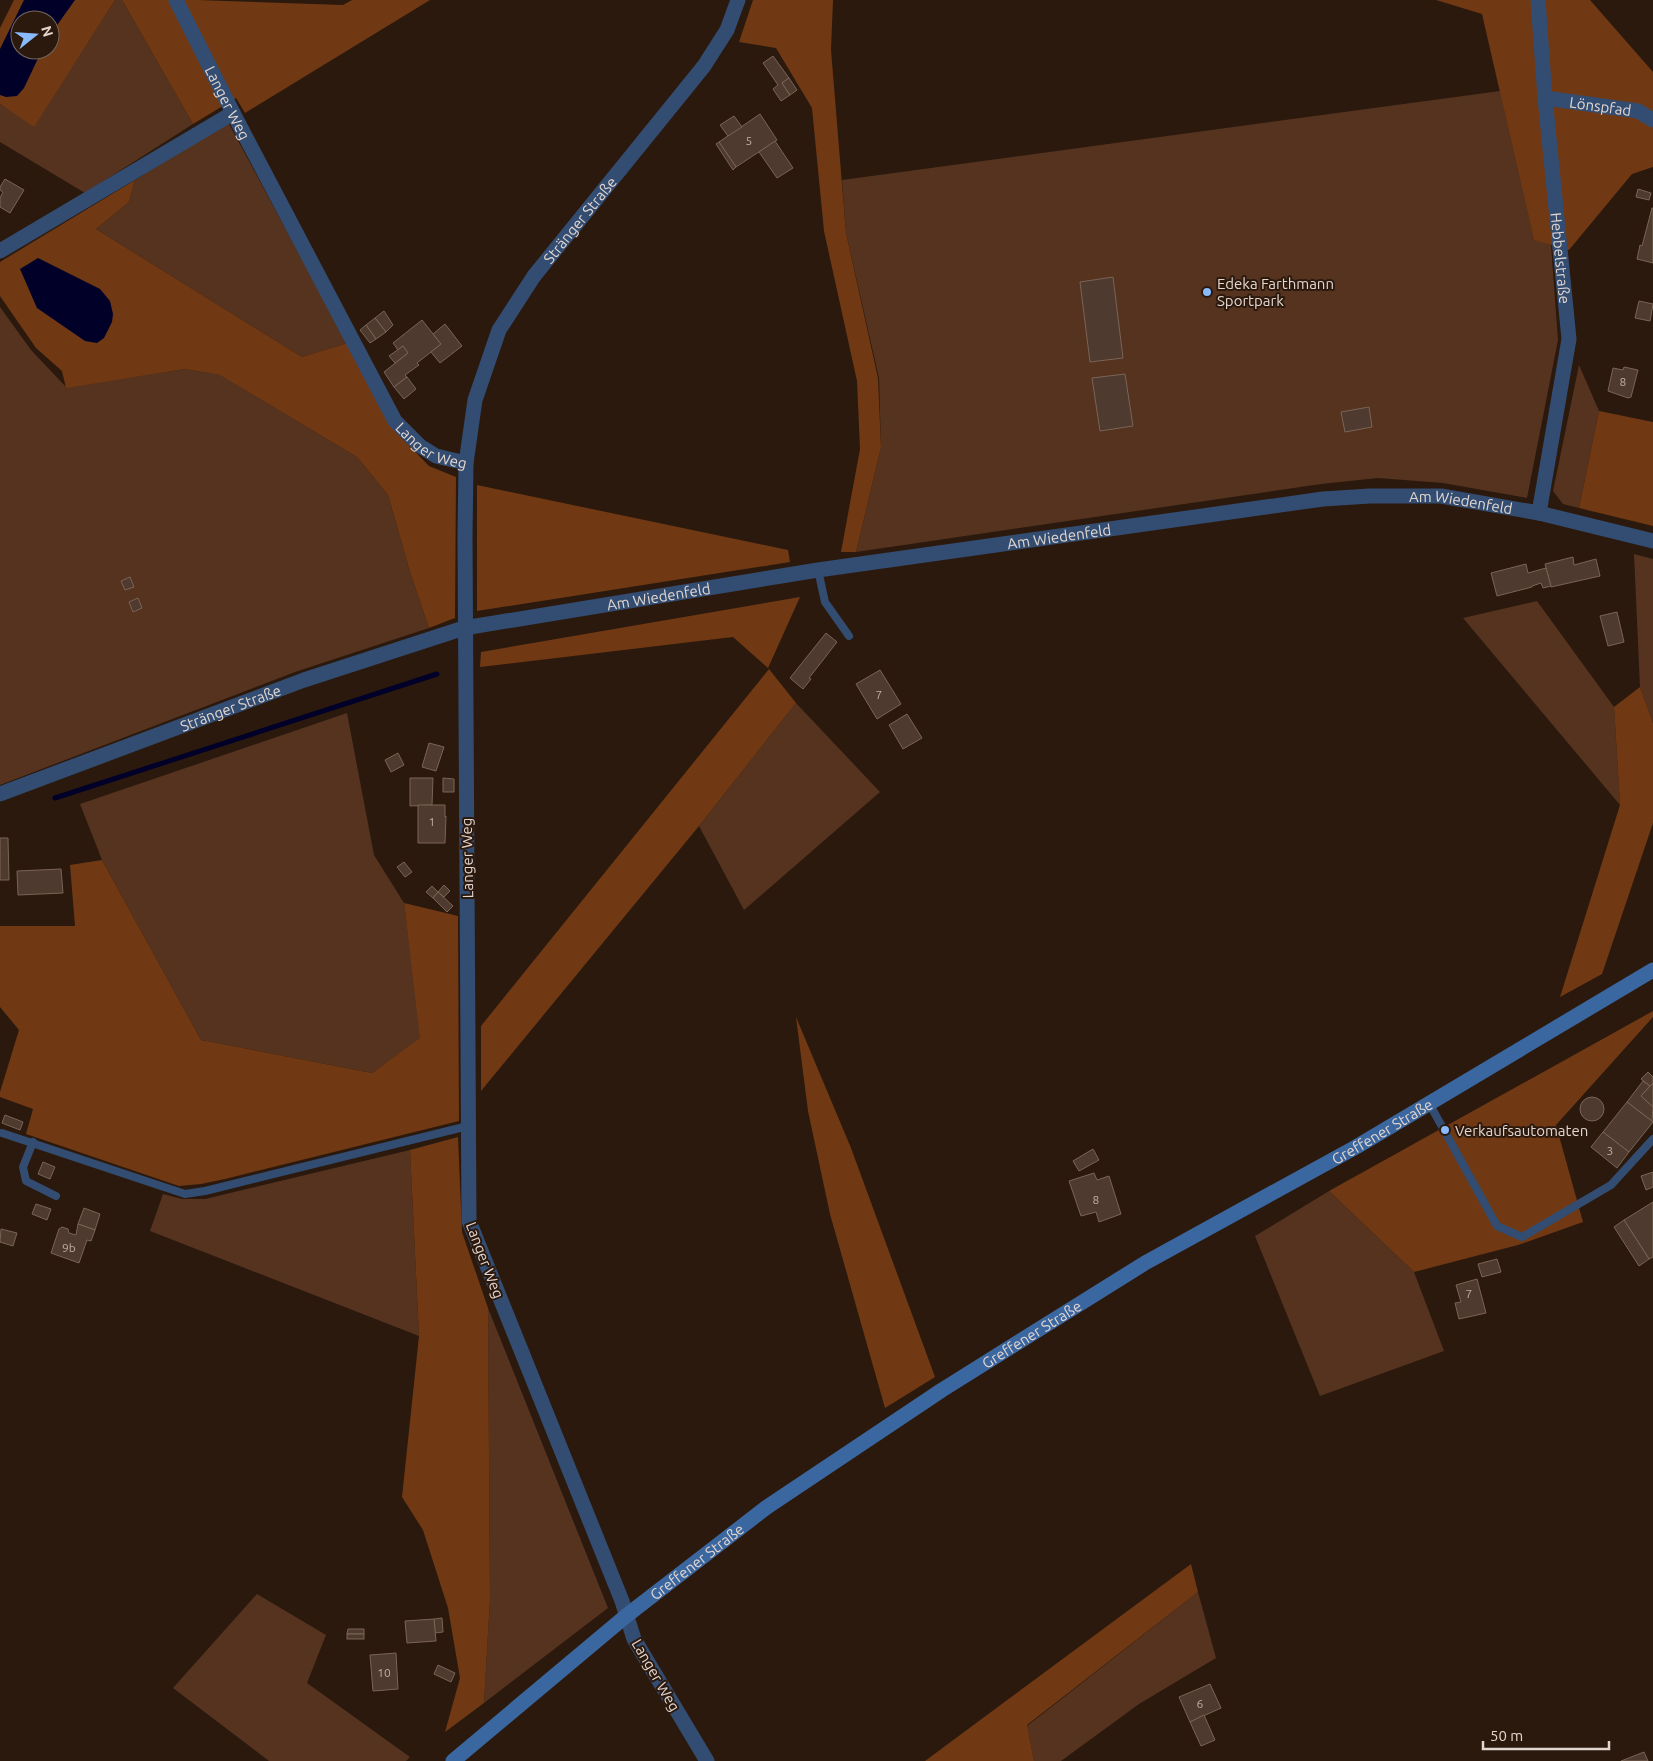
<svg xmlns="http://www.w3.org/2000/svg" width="1653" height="1761" font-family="Ubuntu,sans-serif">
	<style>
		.green { fill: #55331f }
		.forest { fill: #703914; fill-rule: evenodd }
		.water { fill: #000029 }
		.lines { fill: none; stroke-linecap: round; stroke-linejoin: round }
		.stream { stroke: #000029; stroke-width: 5 }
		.building { fill: #4e3a2e; stroke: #7a6457 }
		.service { stroke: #324d71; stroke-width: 8 }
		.minor { stroke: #324d71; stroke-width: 15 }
		.secondary { stroke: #3b67a0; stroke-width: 15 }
		.poi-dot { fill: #88bafc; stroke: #2b190e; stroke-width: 2 }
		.labels { text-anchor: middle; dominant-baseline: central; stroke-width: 4; stroke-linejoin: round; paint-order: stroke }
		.number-label { font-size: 12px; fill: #beafa7 }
		.street-label { font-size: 15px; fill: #e3d6cf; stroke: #2b190e }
		.poi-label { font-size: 15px; fill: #e3d6cf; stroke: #2b190e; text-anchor: start }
	</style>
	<rect width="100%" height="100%" fill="#2b190e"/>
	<g class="green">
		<path d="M115 0H122L193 124 85 193 0 142V104L34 126Z"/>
		<path d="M1500 91 1534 239 1551 245 1558 340 1527 498 1443 483 1378 478 1321 484 856 552 881 447 879 378 846 233 842 180Z"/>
		<path d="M228 122 347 343 302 357 96 229 129 202 135 180Z"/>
		<path d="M0 307 31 350 66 387 185 369 221 375 357 457 388 495 410 572 429 628 295 672 0 785Z"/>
		<path d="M1579 365 1599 411 1579 508 1563 504 1553 491Z"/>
		<path d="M1634 554 1653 559V723L1640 687Z"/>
		<path d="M1537 601 1614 707 1620 805 1463 618Z"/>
		<path d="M796 703 880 792 744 910 699 826Z"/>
		<path d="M347 713 374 855 404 903 421 1038 372 1073 201 1040 102 860 80 804Z"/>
		<path d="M410 1150 419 1336 150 1231 163 1194 182 1199H205Z"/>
		<path d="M1329 1191 1414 1272 1444 1351 1320 1396 1255 1236Z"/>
		<path d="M488 1308 608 1608 484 1703 490 1599Z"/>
		<path d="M1198 1592 1216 1658 1139 1704 1061 1761H1034L1027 1726Z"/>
		<path d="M257 1594 326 1635 307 1683 410 1757 406 1761H269L173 1688Z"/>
	</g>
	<g class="forest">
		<path d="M14 0H115L34 127 0 104V28ZM20 20H50V50H20Z"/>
		<path d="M122 0H197L343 5 352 0H430L245 113 236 98 193 124Z"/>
		<path d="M753 0H833L831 50 846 233 878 378 881 447 856 552H841L860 449 857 381 824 231 812 108 776 48 739 42Z"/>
		<path d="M1436 0H1590L1653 72V167L1632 174 1569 250 1534 240 1482 14Z"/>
		<path d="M135 180 129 202 96 229 302 357 347 343 390 426 429 466 456 477 455 618 429 628 410 572 388 495 357 457 220 375 185 369 66 388 62 371 36 348 0 296V262Z"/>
		<path d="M1599 411 1653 422V526L1579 508Z"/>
		<path d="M477 485 788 550 790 562 477 611Z"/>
		<path d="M800 597 768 668 733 637 480 667 481 652Z"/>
		<path d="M769 669 796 703 699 826 481 1091V1026Z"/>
		<path d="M1640 687 1653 723V823L1602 974 1560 997 1620 805 1614 707Z"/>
		<path d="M102 860 201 1040 372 1073 420 1038 404 903 458 916 459 1121 225 1179 201 1184 179 1186 26 1134 33 1109 0 1097V1092L19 1030 0 1007V926H75L70 865Z"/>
		<path d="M1653 1011V1017L1556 1125 1583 1222 1518 1245 1414 1272 1329 1191Z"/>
		<path d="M796 1017 851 1148 935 1377 885 1408 830 1214 808 1111Z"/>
		<path d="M458 1137 462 1232 488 1308 490 1599 484 1703 445 1732 460 1678 448 1608 423 1530 402 1497 419 1336 410 1150Z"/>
		<path d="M1191 1564 1198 1592 1027 1725 1034 1761H925Z"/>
	</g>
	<g class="water">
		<path d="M24 0H75L50 35V20H20V50H42L24 88 17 96 6 97 0 95V49Z"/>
		<path d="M38 258 100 289 110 301 113 314 112 322 104 338 97 343 85 341 37 308 20 269Z"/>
	</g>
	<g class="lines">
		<path class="stream" d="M55 798 437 674"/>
	</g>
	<g class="building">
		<path d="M773 56 789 78 782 83 790 95 781 101 773 89 778 85 763 63Z"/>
		<path d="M789 78 797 90 790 95 782 83Z"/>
		<path d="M760 114 777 140 736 167 719 142Z"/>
		<path d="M734 116 742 127 728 136 720 125Z"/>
		<path d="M775 141 793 168 777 178 759 152Z"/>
		<path d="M719 142 736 167 733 170 716 144Z"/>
		<path d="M5 179 24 190 10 213 0 207V198L3 192 0 190V187Z"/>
		<path d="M1638 189 1651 193 1649 200 1636 197Z"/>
		<path d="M1652 208H1653V263L1637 259 1640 245 1642 246Z"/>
		<path d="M1113 277 1123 358 1090 362 1080 282Z"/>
		<path d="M1639 301 1653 304 1650 321 1635 318Z"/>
		<path d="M384 311 393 325 386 332 375 318Z"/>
		<path d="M375 318 386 332 376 339 366 325Z"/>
		<path d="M422 320 441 344 417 363 419 365 405 375 407 377 394 387 384 372 408 353 403 346 398 350 393 343Z"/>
		<path d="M445 324 462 346 440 363 431 352 441 344 433 334Z"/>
		<path d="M366 325 376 339 370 343 360 330Z"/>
		<path d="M403 346 408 353 395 363 389 356Z"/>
		<path d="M1624 367 1638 370 1631 397 1628 398 1608 391 1613 368 1623 370Z"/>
		<path d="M1125 374 1133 426 1100 431 1092 378Z"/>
		<path d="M407 377 416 389 404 399 394 387Z"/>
		<path d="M1369 407 1372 427 1345 432 1341 412Z"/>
		<path d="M1573 557 1574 565 1596 559 1600 576 1551 587 1545 564Z"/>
		<path d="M1526 564 1528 573 1546 568 1551 586 1543 588 1541 583 1532 586V587L1497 596 1491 573Z"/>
		<path d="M130 577 134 587 125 590 121 581Z"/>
		<path d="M138 598 142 608 133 612 129 602Z"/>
		<path d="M1617 612 1624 642 1608 646 1600 616Z"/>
		<path d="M826 633 837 642 809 678 811 679 803 689 790 678Z"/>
		<path d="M880 670 901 704 877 719 856 684Z"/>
		<path d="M907 714 922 738 903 749 889 725Z"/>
		<path d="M429 743 444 747 436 771 422 767Z"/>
		<path d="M398 753 404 765 391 772 385 760Z"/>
		<path d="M410 778H433L432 805 410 806Z"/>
		<path d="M443 778 454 779V792H443Z"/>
		<path d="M418 805H445V817L446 816 445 843H418Z"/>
		<path d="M0 838H8L9 880H0Z"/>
		<path d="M404 862 412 872 405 877 397 867Z"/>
		<path d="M61 869 63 893 18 895 17 871Z"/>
		<path d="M444 885 450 891 444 897 438 892Z"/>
		<path d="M432 886 438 892 433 898 426 892Z"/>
		<path d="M438 892 453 906 447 912 433 898Z"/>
		<path d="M1648 1072 1653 1077V1083L1650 1086 1641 1079Z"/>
		<path d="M1643 1081 1650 1086 1641 1096 1653 1107 1652 1121 1627 1102Z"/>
		<path d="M1653 1083V1107L1641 1096Z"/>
		<circle cx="1592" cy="1109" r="12"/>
		<path d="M1627 1102 1653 1122 1629 1152 1603 1132Z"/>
		<path d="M5 1115 23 1122 20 1130 2 1123Z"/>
		<path d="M1603 1132 1629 1152 1617 1168 1591 1147Z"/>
		<path d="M1093 1149 1099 1160 1079 1171 1073 1161Z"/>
		<path d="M43 1162 55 1167 50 1179 38 1174Z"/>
		<path d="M1653 1172V1187L1646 1190 1641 1176Z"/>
		<path d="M1094 1173 1097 1180 1109 1176 1121 1214 1099 1222 1096 1212 1081 1216 1069 1181Z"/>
		<path d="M1653 1202V1257L1649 1259 1624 1220Z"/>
		<path d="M36 1204 51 1209 47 1220 32 1214Z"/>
		<path d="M84 1208 100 1214 95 1230 78 1224Z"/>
		<path d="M1624 1220 1649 1259 1639 1266 1614 1227Z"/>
		<path d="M78 1224 95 1230 91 1241 87 1240 79 1263 51 1253 59 1229 62 1227 68 1229 69 1233 76 1235Z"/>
		<path d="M1 1229 17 1233 13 1246 0 1242Z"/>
		<path d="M1497 1259 1501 1272 1482 1277 1478 1264Z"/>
		<path d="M1477 1279 1486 1313 1459 1319 1455 1303 1461 1302 1456 1285Z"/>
		<path d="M442 1618 443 1632 435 1633 434 1619Z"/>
		<path d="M434 1619 436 1641 407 1643 405 1621Z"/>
		<path d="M348 1629H364V1634H347Z"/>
		<rect x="347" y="1634" width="17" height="5"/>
		<path d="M396 1653 398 1689 373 1691 370 1655Z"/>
		<path d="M438 1665 455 1673 451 1682 434 1674Z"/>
		<path d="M1210 1684 1221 1708 1190 1722 1179 1697Z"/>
		<path d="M1204 1715 1215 1740 1201 1746 1190 1722Z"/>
		<path d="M1644 1752 1648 1761H1621Z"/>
	</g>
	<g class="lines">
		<g class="service">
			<path d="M818 570 825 602 849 636"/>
			<path d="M1429 1103 1497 1226 1522 1237 1611 1185 1653 1139"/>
			<path d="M2 1133 185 1194 205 1191 468 1126"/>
			<path d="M33 1142 23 1167 26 1181 56 1196"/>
		</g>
		<g class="minor">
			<path id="s1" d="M176 0 233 113 395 421 420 446 436 456 466 463"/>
			<path id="s2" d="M1538 0 1545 98 1569 339 1539 513"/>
			<path id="s3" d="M1545 98 1638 111 1653 120"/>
			<path d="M0 251 233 113"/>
			<path id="s4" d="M0 794 304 680 464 628 818 570 1323 499 1370 496H1441L1539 513 1653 541"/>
			<path id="s5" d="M707 1761 634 1639 622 1601 469 1221 465 537 466 463 475 400 499 330 534 276 704 66 727 30 738 0"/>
		</g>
		<path class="secondary" id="s6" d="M453 1761 626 1616 767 1507 942 1390 1145 1263 1356 1147 1653 970"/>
	</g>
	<g class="poi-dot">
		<circle cx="1207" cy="292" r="5"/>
		<circle cx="1445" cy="1130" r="5"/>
	</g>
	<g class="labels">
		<g class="number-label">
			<text x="749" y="140">5</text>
			<text x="1623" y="381">8</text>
			<text x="879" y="694">7</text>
			<text x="432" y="821">1</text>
			<text x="1610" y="1150">3</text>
			<text x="1096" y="1199">8</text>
			<text x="69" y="1247">9b</text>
			<text x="1469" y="1293">7</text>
			<text x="384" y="1672">10</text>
			<text x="1200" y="1703">6</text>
		</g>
		<g class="street-label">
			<text stroke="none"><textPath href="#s1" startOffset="115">Langer Weg</textPath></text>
			<text stroke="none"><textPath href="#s3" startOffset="56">Lönspfad</textPath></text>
			<text stroke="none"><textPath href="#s5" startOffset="1624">Stränger Straße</textPath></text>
			<text stroke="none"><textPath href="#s2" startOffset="259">Hebbelstraße</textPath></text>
			<text stroke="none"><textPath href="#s1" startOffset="520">Langer Weg</textPath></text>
			<text stroke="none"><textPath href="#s4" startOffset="1500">Am Wiedenfeld</textPath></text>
			<text stroke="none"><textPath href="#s4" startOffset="1095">Am Wiedenfeld</textPath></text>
			<text stroke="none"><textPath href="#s4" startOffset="690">Am Wiedenfeld</textPath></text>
			<text stroke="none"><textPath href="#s4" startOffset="246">Stränger Straße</textPath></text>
			<text transform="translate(467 858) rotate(-91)">Langer Weg</text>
			<text stroke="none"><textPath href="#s6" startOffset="1125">Greffener Straße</textPath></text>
			<text transform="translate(485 1260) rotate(69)">Langer Weg</text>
			<text stroke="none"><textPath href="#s6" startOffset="720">Greffener Straße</textPath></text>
			<text stroke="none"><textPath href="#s6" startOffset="315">Greffener Straße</textPath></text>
			<text transform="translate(656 1675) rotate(60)">Langer Weg</text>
		</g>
		<g class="poi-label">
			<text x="1217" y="283">Edeka Farthmann<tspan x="1217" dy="17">Sportpark</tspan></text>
			<text x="1455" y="1130">Verkaufsautomaten</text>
		</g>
	</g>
	<g transform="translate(35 35) rotate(73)"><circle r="24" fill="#2b190e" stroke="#75655b"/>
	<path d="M0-4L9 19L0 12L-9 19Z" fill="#88bafc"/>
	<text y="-8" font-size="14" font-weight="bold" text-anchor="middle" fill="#e3d6cf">N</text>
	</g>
	<path d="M1483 1741v8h126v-8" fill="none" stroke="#e3d6cf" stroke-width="2.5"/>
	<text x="1490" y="1741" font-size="15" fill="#e3d6cf" stroke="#2b190e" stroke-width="4" paint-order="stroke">50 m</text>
</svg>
